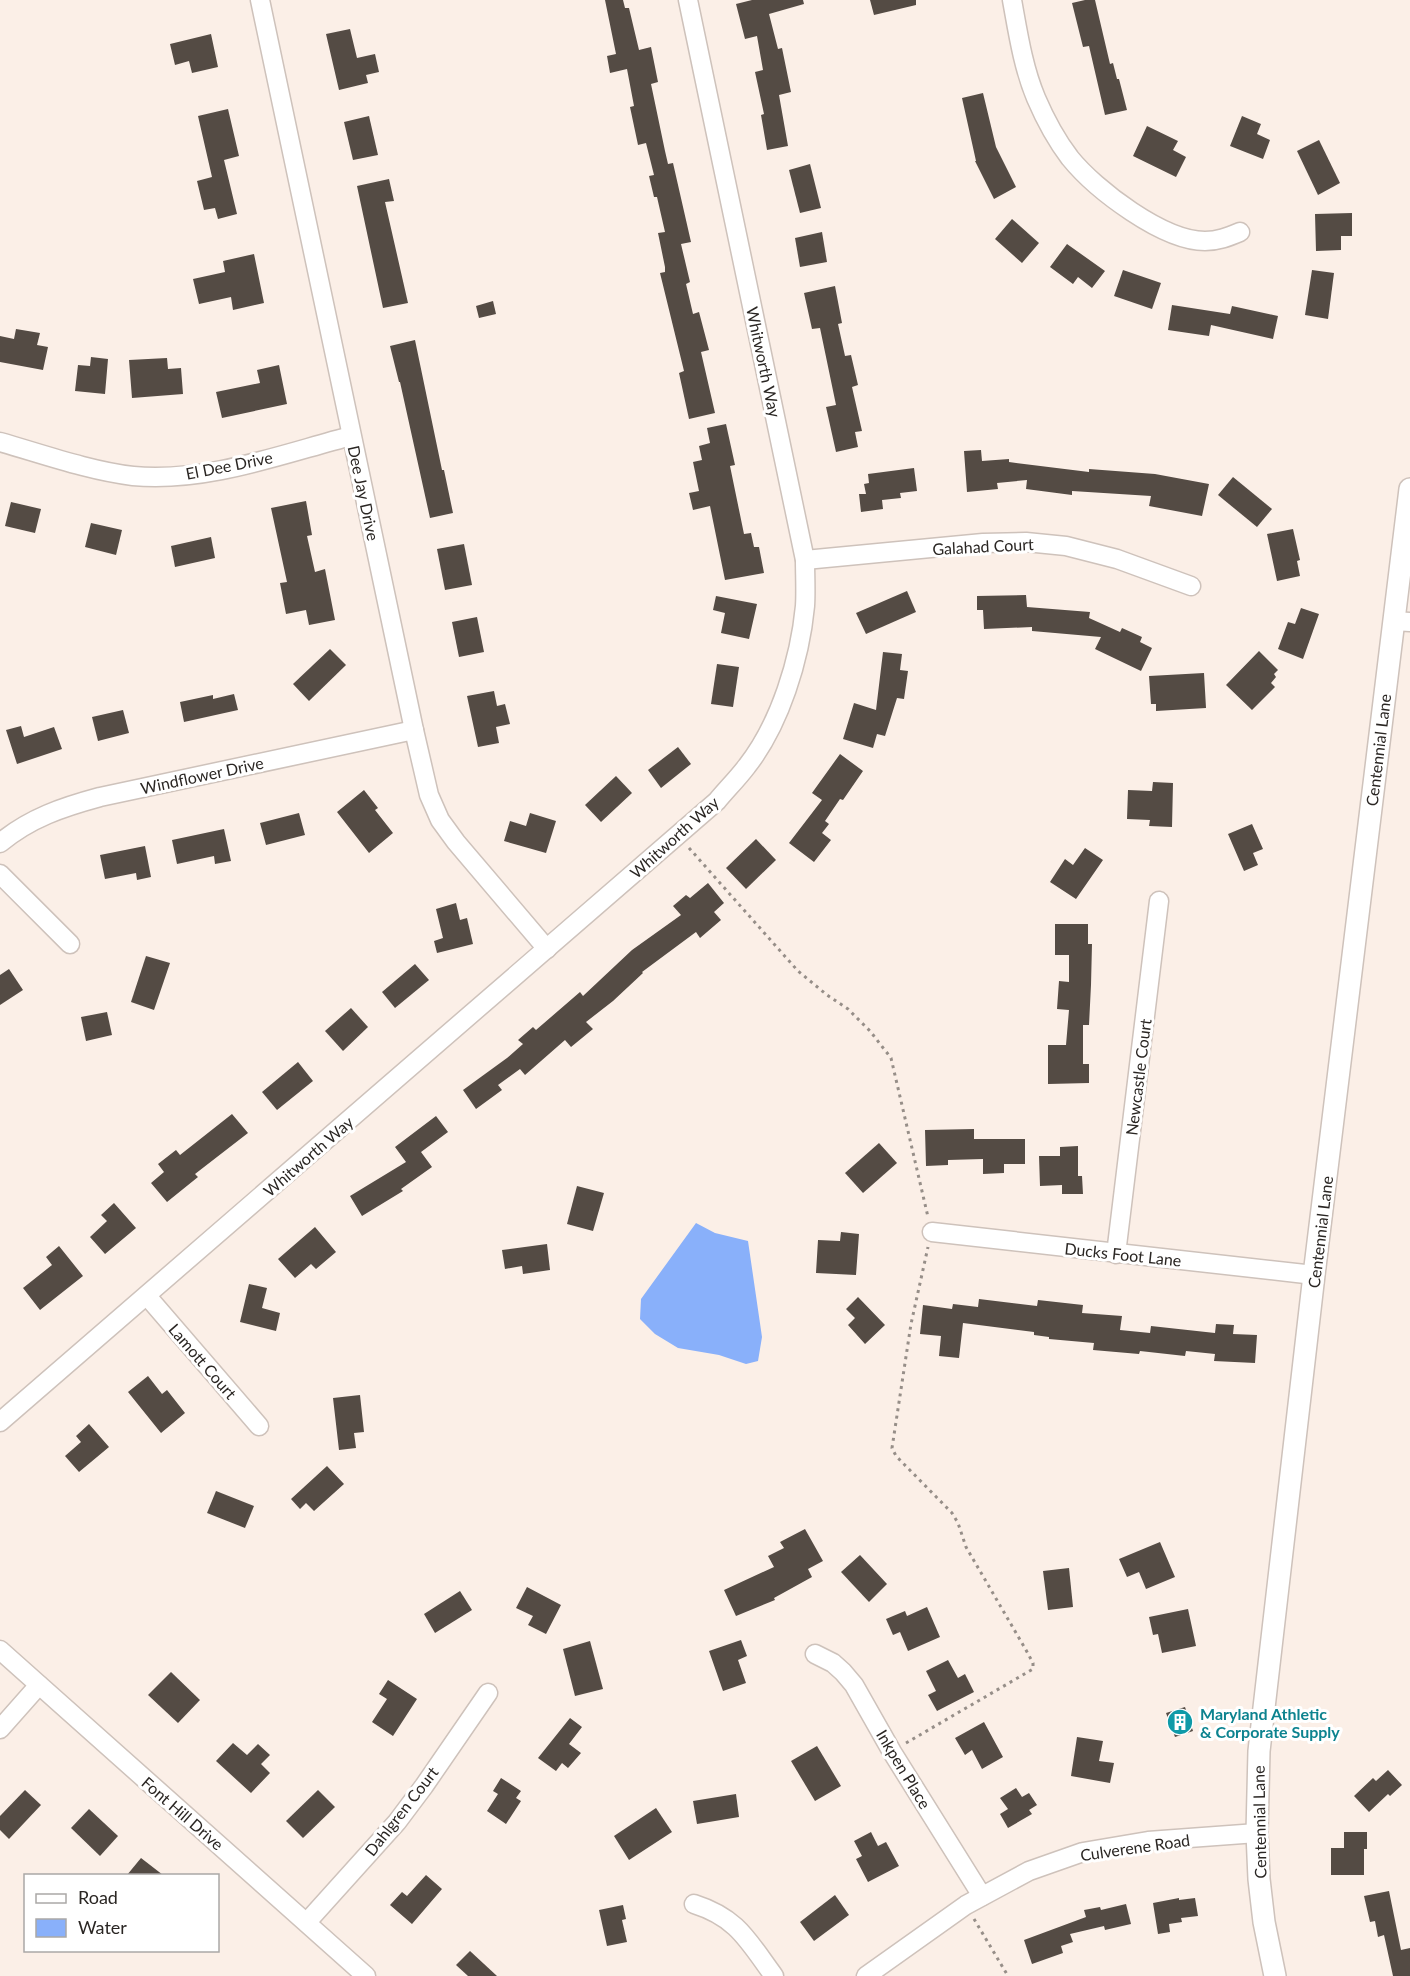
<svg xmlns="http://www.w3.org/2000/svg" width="1410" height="1976" font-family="Lato,sans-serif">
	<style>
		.water { fill: #89b0fa }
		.building { fill: #544b44 }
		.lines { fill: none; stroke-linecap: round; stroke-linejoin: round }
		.minor-casing { stroke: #cec2bb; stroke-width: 21 }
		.tertiary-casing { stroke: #cec2bb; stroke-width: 24 }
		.path { stroke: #968e88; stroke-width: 3; stroke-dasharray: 3 4.5; stroke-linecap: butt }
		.minor { stroke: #fff; stroke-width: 18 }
		.tertiary { stroke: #fff; stroke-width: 21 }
		.labels { text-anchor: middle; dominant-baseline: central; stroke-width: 6; stroke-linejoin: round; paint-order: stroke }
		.street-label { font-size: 16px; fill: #2a2623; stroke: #fff }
		.culture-label { font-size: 16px; font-weight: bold; fill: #0d838f; stroke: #fff; text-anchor: start }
	</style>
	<rect width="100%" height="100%" fill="#fbefe7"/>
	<path class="water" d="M696 1223 715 1233 748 1241 762 1337 758 1361 746 1364 719 1355 678 1348 655 1334 640 1319 641 1299Z"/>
	<g class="building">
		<path d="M605 0H623L625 8H629L639 50 651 47 658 82 651 84 665 151 668 164 673 163 691 242 681 244 690 282 686 284 693 314 699 312 709 350 701 352 715 413 689 419 679 373 684 371 660 273 665 272V267L658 233 665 232 657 197H654L649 176 654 175 646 143 638 145 630 107 634 106 627 69 610 73 607 56 616 54Z"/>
		<path d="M752 0H803L804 4 769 14 778 49 782 48 791 92 779 95 788 146 767 150 761 115 764 114 755 72 763 70 757 36 745 39 736 4Z"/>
		<path d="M870 0H916V5L874 15Z"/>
		<path d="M1085 0H1095L1110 64 1113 63 1117 79H1119L1127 110 1105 115 1089 46 1083 47 1072 3Z"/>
		<path d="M350 29 357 58 375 54 379 72 366 75 368 83 339 90 326 34Z"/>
		<path d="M211 34 218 67 192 73 189 61 175 65 170 44Z"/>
		<path d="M983 93 996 147 1016 187 994 199 975 161H976L962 98Z"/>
		<path d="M228 109 239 156 224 160 237 214 218 219 215 208 204 210 197 181 212 177 198 116Z"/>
		<path d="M369 116 378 155 353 160 344 122Z"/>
		<path d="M1242 116 1261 124 1257 134 1270 140 1263 159 1230 146Z"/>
		<path d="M1147 126 1178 141 1173 150 1186 157 1176 177 1133 156Z"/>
		<path d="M1319 140 1340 183 1318 195 1297 151Z"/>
		<path d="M810 164 821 208 800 213 789 170Z"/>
		<path d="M389 179 394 201 385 202 408 303 383 308 357 186Z"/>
		<path d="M1352 213V236H1341V250L1316 251 1315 214Z"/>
		<path d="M1012 219 1039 243 1022 263 995 239Z"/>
		<path d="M822 232 827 262 800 267 795 238Z"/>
		<path d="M1067 244 1105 271 1092 288 1078 277 1073 284 1050 267Z"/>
		<path d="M254 254 264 303 233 310 231 297 199 304 193 279 225 272 223 261Z"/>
		<path d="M1123 270 1161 283 1152 309 1114 296Z"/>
		<path d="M1312 270 1334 273 1328 319 1305 315Z"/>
		<path d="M835 286 842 323 838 324 845 356 851 355 858 385 852 387 862 431 855 432 858 447 836 452 826 407 836 405 820 328 812 329 804 293Z"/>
		<path d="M493 301 496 314 479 318 476 306Z"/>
		<path d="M1172 305 1230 314 1232 306 1278 316 1273 339 1211 325 1209 336 1168 330Z"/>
		<path d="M16 329 40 333 37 345 48 347 43 370 0 362V336L14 339Z"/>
		<path d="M415 340 442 470H444L453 513 430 518 400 382H399L390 346Z"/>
		<path d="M91 357 108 359 105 394 75 391 78 365 90 366Z"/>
		<path d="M167 358 168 369 181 368 183 394 132 398 129 360Z"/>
		<path d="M279 365 287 404 222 418 216 392 260 383 257 370Z"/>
		<path d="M726 424 735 465 730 466 744 534 751 533 754 547H759L764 573 725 580 710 506 693 510 689 493 699 491 693 462 702 460 699 446 710 443 707 428Z"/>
		<path d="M981 450 982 461 1009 459V462L1089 472V469L1155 474 1209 484 1202 516 1149 506 1151 496 1072 491V495L1026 489 1027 480 997 483 998 489 967 492 964 451Z"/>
		<path d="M914 468 917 491 900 493 901 498 882 500 883 509 861 512 859 494H866L864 484 869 483 868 474Z"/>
		<path d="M1233 477 1272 509 1257 527 1218 495Z"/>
		<path d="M306 501 312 535 307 536 315 572 325 569 335 620 309 625 306 610 286 614 280 583 287 582 271 508Z"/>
		<path d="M11 502 41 509 35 533 5 526Z"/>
		<path d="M91 523 122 530 116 555 85 547Z"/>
		<path d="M1293 529 1300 560 1297 561 1300 576 1277 581 1267 534Z"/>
		<path d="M211 537 215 558 175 567 171 546Z"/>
		<path d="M464 544 472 585 445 590 437 549Z"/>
		<path d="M907 591 916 612 866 634 856 613Z"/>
		<path d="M1026 595 1027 607 1090 612 1089 618 1120 632 1122 628 1142 637 1140 642 1152 648 1141 671 1095 649 1101 637 1032 631V627L984 629 983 610H977V596Z"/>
		<path d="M716 596 757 604 749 639 721 633 725 613 713 610Z"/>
		<path d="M1301 608 1319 614 1303 659 1278 649 1288 622 1295 624Z"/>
		<path d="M477 617 484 652 459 657 452 622Z"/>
		<path d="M330 649 346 665 309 701 293 684Z"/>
		<path d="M1259 651 1278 670 1274 674 1276 677 1271 683 1275 687 1252 710 1226 685Z"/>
		<path d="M883 652 902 654 900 670 908 671 904 699 897 698 885 736 877 734 873 748 843 739 854 703 876 710Z"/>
		<path d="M717 664 739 667 733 707 711 704Z"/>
		<path d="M1204 673 1206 708 1156 711V704H1151L1149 676Z"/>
		<path d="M494 691 497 706 505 704 510 724 496 727 499 743 478 747 467 696Z"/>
		<path d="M234 694 238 710 184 722 180 702 213 695V699Z"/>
		<path d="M123 710 129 733 98 741 92 717Z"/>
		<path d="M21 726 24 737 54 727 62 749 17 764 6 730Z"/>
		<path d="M678 747 691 764 661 788 648 770Z"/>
		<path d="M840 754 863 771 843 800 840 799 825 821 829 824 822 833 831 840 814 862 789 843 822 800 812 793Z"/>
		<path d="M616 776 632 793 601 822 585 805Z"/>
		<path d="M1153 782 1173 783 1172 827 1149 826 1150 820 1127 819 1128 790 1152 791Z"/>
		<path d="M364 790 378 808 375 810 393 833 369 853 337 812Z"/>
		<path d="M299 813 305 835 266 845 260 823Z"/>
		<path d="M530 813 556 821 546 853 504 841 510 821 526 826Z"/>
		<path d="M1252 824 1263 849 1253 853 1258 865 1244 871 1228 834Z"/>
		<path d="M224 829 231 861 215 864 214 856 177 864 172 840Z"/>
		<path d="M756 839 776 860 746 889 726 868Z"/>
		<path d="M145 846 151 877 137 880 136 873 105 879 100 855Z"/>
		<path d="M1085 848 1103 860 1076 899 1050 882 1065 859 1073 865Z"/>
		<path d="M708 883 724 903 714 912 721 920 700 938 696 932 642 972 643 973 613 1001 586 1022 593 1029 571 1047 565 1040 525 1075 520 1069 498 1085 502 1090 476 1109 463 1090 507 1058 523 1044 518 1040 533 1027 536 1030 580 992 583 996 632 950 681 915 673 906 686 895 690 898Z"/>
		<path d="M456 903 460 920 467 918 473 944 437 953 434 941 443 938 436 909Z"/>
		<path d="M1055 924H1088V944H1092L1091 985 1089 1025H1083V1064H1089V1083L1048 1084V1045H1066L1069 1010 1057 1009 1059 981 1069 982V955H1055Z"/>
		<path d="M146 956 170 963 154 1010 131 1002Z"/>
		<path d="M415 964 429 980 395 1008 382 992Z"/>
		<path d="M9 969 23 990 0 1005V975Z"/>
		<path d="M351 1008 368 1027 343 1051 325 1031Z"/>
		<path d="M107 1012 112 1035 86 1041 81 1017Z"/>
		<path d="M298 1062 313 1081 277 1110 262 1092Z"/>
		<path d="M232 1114 248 1133 195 1174 198 1177 167 1202 151 1183 164 1172 158 1164 176 1150 180 1155Z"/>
		<path d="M436 1116 448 1132 421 1152 432 1167 401 1189 403 1191 362 1216 350 1196 406 1162 395 1147Z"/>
		<path d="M974 1129V1139H1025V1164H1004V1173L983 1174V1159L948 1160V1165L926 1166 925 1130Z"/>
		<path d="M879 1143 897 1163 863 1193 845 1173Z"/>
		<path d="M1078 1146V1176H1082L1083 1194H1062V1185L1040 1186 1039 1156H1060V1147Z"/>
		<path d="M577 1186 604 1193 593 1231 567 1224Z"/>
		<path d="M114 1203 136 1228 105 1254 90 1237 107 1221 101 1215Z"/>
		<path d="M315 1227 336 1252 316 1269 311 1264 295 1278 278 1259Z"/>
		<path d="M841 1232 859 1234 856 1275 816 1273 818 1240 840 1241Z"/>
		<path d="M547 1244 550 1270 523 1274 522 1266 505 1269 502 1250Z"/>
		<path d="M59 1246 83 1276 40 1310 23 1288 52 1265 46 1257Z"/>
		<path d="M249 1284 267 1288 262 1308 280 1313 276 1331 240 1322Z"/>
		<path d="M858 1297 885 1325 865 1344 848 1325 855 1318 846 1309Z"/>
		<path d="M979 1299 1037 1306 1038 1300 1083 1305 1082 1313 1122 1316 1120 1330 1150 1333 1151 1326 1215 1333 1216 1324 1234 1325 1233 1334 1257 1335 1255 1363 1214 1361 1215 1354 1186 1351 1185 1356 1140 1351 1139 1354 1093 1350 1094 1343 1049 1339V1337L1034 1335V1332L963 1323 959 1358 939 1356 941 1336 920 1334 923 1305 952 1309 953 1304 978 1307Z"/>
		<path d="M148 1376 162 1394 167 1390 185 1413 161 1433 128 1392Z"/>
		<path d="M360 1395 364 1432 354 1433 356 1448 339 1450 333 1398Z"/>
		<path d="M89 1424 109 1447 79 1472 65 1456 81 1442 76 1436Z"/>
		<path d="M327 1466 344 1484 314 1511 306 1503 300 1509 291 1499Z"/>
		<path d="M216 1491 254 1506 245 1528 207 1513Z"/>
		<path d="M805 1529 823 1561 808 1569 812 1577 774 1598 775 1600 736 1616 724 1590 774 1567 768 1556 784 1548 780 1542Z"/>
		<path d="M1160 1542 1175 1577 1146 1589 1139 1572 1127 1577 1119 1559Z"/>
		<path d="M860 1555 887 1584 869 1602 841 1572Z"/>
		<path d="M1069 1568 1073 1607 1048 1610 1043 1571Z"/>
		<path d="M527 1587 561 1605 546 1634 528 1625 533 1616 516 1608Z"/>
		<path d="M460 1591 472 1610 435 1633 424 1614Z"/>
		<path d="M927 1607 940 1637 908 1651 900 1632 893 1635 886 1619 905 1611 907 1616Z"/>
		<path d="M1188 1609 1196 1646 1162 1653 1158 1634 1153 1635 1149 1617Z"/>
		<path d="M741 1640 747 1656 738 1660 746 1683 723 1691 709 1651Z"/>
		<path d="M590 1641 603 1689 575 1696 563 1649Z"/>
		<path d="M948 1660 958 1678 965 1674 974 1692 937 1711 928 1695 936 1691 926 1671Z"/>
		<path d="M171 1672 200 1700 178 1723 148 1695Z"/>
		<path d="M388 1680 417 1699 393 1736 372 1722 387 1699 379 1694Z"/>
		<path d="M1185 1707 1193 1731 1175 1737 1166 1713Z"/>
		<path d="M570 1718 582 1727 569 1744 581 1753 568 1768 562 1763 556 1771 538 1758Z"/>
		<path d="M984 1722 1003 1757 982 1769 972 1750 965 1755 955 1738Z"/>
		<path d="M1077 1737 1103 1741 1099 1761 1114 1763 1110 1783 1071 1776Z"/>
		<path d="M233 1743 247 1755 258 1744 270 1755 261 1764 270 1773 251 1793 216 1761Z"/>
		<path d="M817 1746 841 1786 815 1801 791 1761Z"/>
		<path d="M1388 1770 1402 1785 1390 1796 1388 1794 1369 1812 1354 1796 1373 1778 1376 1781Z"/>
		<path d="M501 1778 521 1791 516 1798 521 1801 506 1824 487 1811 498 1794 493 1791Z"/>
		<path d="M1016 1788 1022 1797 1029 1793 1037 1805 1029 1810 1032 1814 1008 1828 1000 1814 1008 1809 1000 1798Z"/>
		<path d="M25 1790 41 1805 9 1839 0 1830V1816Z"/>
		<path d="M318 1790 335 1807 303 1838 286 1821Z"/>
		<path d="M736 1794 739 1817 697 1824 693 1801Z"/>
		<path d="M656 1808 672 1832 629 1860 614 1836Z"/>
		<path d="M89 1809 118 1836 100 1856 71 1828Z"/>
		<path d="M871 1832 878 1846 886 1842 899 1866 868 1882 856 1859 862 1856 854 1841Z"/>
		<path d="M1344 1832H1367V1849H1364V1875H1331V1848H1344Z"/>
		<path d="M141 1858 163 1875H127Z"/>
		<path d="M426 1875 442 1889 412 1924 390 1905 402 1892 407 1896Z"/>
		<path d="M1389 1891 1401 1950 1410 1948V1976H1393L1384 1935 1378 1937 1375 1921 1370 1922 1364 1896Z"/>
		<path d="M835 1895 849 1915 814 1941 800 1922Z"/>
		<path d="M1179 1898V1900L1195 1898 1198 1916 1181 1918 1182 1922 1169 1924 1170 1932 1158 1934 1153 1903Z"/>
		<path d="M1126 1904 1131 1924 1105 1930 1104 1926 1070 1934 1073 1942 1061 1946 1063 1953 1032 1964 1024 1940 1086 1917 1084 1910 1100 1907 1101 1910Z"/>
		<path d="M623 1905 626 1919 622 1920 627 1942 607 1946 599 1910Z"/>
		<path d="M470 1951 497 1976H468L456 1965Z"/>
	</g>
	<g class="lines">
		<g class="minor-casing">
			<g id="minor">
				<path d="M260 0 414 730 429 795 440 820 456 842 547 949"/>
				<path d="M1012 0C1018 33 1023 67 1036 98 1045 119 1057 141 1070 158 1096 190 1163 241 1205 241 1218 241 1228 237 1240 232"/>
				<path d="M0 442C42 454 90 471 133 476 206 483 282 454 351 436"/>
				<path d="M805 560 983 543 1026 542 1066 546 1117 559 1191 586"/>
				<path d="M1394 621 1410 622"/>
				<path d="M0 843C30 818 63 807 100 797L414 730"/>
				<path d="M0 874 70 944"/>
				<path d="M932 1232 1314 1275"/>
				<path d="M1116 1254 1159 901"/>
				<path d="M147 1296 259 1426"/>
				<path d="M0 1422 717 801C727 789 738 778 747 766 780 724 800 659 805 606 806 591 805 575 805 560L688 0"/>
				<path d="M0 1650 366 1976"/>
				<path d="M815 1654 833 1663 843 1672 854 1685 892 1752 982 1896"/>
				<path d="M0 1729 39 1685"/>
				<path d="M694 1904C738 1918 748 1941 774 1976"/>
				<path d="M307 1922 397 1822 424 1786 488 1693"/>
				<path d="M866 1976 966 1905 1029 1871 1083 1852 1148 1841 1257 1833"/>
			</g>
		</g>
		<g class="tertiary-casing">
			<path id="tertiary" d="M1275 1976 1264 1922 1259 1879 1257 1833 1259 1751 1314 1275 1410 489"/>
		</g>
		<g class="path">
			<path d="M689 848 798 971 827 995 848 1009 870 1031 891 1058 928 1217"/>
			<path d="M906 1743 1033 1669V1663L1026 1650 966 1547 958 1523 952 1513 896 1456 892 1448 911 1324 928 1247"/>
			<path d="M974 1919 1008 1976"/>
		</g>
		<use href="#minor" class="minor"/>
		<use href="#tertiary" class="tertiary"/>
	</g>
	<defs>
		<g id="building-disc" transform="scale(1.35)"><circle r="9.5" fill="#0f9aa8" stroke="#fff"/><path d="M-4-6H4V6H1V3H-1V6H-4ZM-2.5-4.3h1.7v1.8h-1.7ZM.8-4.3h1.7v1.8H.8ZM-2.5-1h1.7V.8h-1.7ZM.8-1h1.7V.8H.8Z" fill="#fff"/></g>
	</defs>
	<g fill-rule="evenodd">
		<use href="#building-disc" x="1180" y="1722"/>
	</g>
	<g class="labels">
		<g class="street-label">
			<text transform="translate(764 362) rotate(78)">Whitworth Way</text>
			<text transform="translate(229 465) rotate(-11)">El Dee Drive</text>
			<text transform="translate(364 493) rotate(78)">Dee Jay Drive</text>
			<text transform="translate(983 546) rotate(-3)">Galahad Court</text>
			<text transform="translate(1378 750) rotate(-83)">Centennial Lane</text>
			<text transform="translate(202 775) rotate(-12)">Windflower Drive</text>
			<text transform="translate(674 837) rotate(-42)">Whitworth Way</text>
			<text transform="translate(1138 1077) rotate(-83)">Newcastle Court</text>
			<text transform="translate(308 1156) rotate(-41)">Whitworth Way</text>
			<text transform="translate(1320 1232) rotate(-83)">Centennial Lane</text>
			<text transform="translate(1123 1254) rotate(6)">Ducks Foot Lane</text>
			<text transform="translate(203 1361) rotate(49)">Lamott Court</text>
			<text transform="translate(904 1769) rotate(59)">Inkpen Place</text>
			<text transform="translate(401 1811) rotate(-52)">Dahlgren Court</text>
			<text transform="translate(183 1813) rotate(41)">Font Hill Drive</text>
			<text transform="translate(1259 1822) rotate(-91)">Centennial Lane</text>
			<text transform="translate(1135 1847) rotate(-8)">Culverene Road</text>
		</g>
		<g class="culture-label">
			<text x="1200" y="1713">Maryland Athletic<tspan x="1200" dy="18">&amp; Corporate Supply</tspan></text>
		</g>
	</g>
	<rect x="24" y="1874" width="195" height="78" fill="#ffffff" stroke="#aaa8a7" stroke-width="1.5"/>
	<rect x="36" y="1894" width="30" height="9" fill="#ffffff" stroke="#aaa8a7" stroke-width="1.5"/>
	<text x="78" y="1904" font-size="18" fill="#2a2623">Road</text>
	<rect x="36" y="1919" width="30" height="18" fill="#89b0fa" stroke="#aaa8a7" stroke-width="1.5"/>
	<text x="78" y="1934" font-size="18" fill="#2a2623">Water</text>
</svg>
